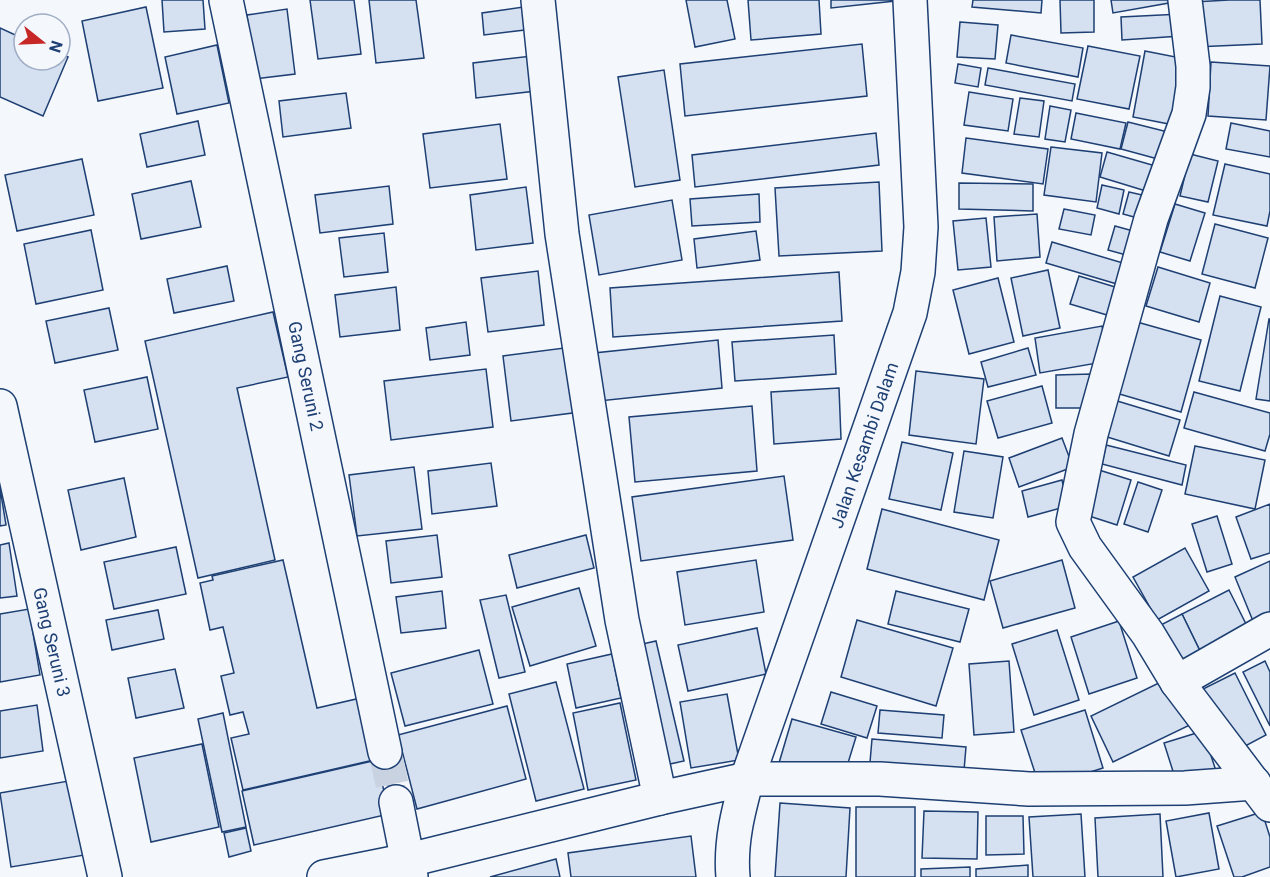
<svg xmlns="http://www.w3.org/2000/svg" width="1270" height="877" font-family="Roboto,sans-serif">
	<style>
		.building { fill: #d5e0f0; stroke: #1d3f73; stroke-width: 1.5 }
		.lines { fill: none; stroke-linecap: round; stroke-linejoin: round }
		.street-tunnel { stroke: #c9d2e0; stroke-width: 33; stroke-dasharray: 33 16; stroke-linecap: butt }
		.street-casing { stroke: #1d3f73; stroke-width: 36 }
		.secondary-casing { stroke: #1d3f73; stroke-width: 36 }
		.street { stroke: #f4f7fb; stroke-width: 33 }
		.secondary { stroke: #f4f7fb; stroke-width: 33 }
		.labels { text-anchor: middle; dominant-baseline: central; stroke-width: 4.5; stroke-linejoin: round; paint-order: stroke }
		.street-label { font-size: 18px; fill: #1d3f73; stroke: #f4f7fb }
	</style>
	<rect width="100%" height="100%" fill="#f4f7fb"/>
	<g class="building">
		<path d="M162 0H203L205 29 164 32Z"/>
		<path d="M310 0H354L361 54 318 59Z"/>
		<path d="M369 0H416L424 58 376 63Z"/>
		<path d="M686 0H727L735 39 695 47Z"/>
		<path d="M748 0H819L821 34 751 40Z"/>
		<path d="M831 0H895V1L831 8Z"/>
		<path d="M973 0H1042L1041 13 972 7Z"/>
		<path d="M1060 0H1094V32L1061 33Z"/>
		<path d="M1111 0H1180V1L1113 13Z"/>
		<path d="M1229 0H1260L1262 44 1195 47 1193 2Z"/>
		<path d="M530 6 533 29 484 35 482 13Z"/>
		<path d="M146 7 163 88 98 101 82 21Z"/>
		<path d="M287 9 295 74 254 79 247 15Z"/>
		<path d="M1181 14V36L1122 40 1121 17Z"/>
		<path d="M960 22 998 25 995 59 957 57Z"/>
		<path d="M0 28 24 39V60H60V54L68 57 43 116 0 97Z"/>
		<path d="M1011 35 1083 48 1078 77 1006 63Z"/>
		<path d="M862 44 867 96 685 116 680 64Z"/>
		<path d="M217 45 229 103 177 114 165 57Z"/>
		<path d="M1088 46 1140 56 1129 109 1077 99Z"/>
		<path d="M1145 51 1191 60 1179 126 1133 117Z"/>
		<path d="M532 56 536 91 476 98 473 63Z"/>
		<path d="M1211 62 1270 66 1266 120 1208 116Z"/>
		<path d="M958 64 981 68 978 87 955 83Z"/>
		<path d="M988 68 1075 84 1072 101 985 85Z"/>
		<path d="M664 70 680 180 635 187 618 77Z"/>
		<path d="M969 92 1013 99 1008 131 964 125Z"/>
		<path d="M346 93 351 128 283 137 279 101Z"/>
		<path d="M1020 98 1044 101 1039 137 1014 134Z"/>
		<path d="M1050 106 1071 110 1065 142 1045 139Z"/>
		<path d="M1076 113 1126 123 1120 149 1071 139Z"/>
		<path d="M198 121 205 155 147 167 140 134Z"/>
		<path d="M1128 122 1176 134 1169 162 1121 149Z"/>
		<path d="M1231 123 1270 131V157L1226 149Z"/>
		<path d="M500 124 507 179 430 188 423 134Z"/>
		<path d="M876 133 879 165 695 187 692 155Z"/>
		<path d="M966 138 1048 149 1043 184 962 173Z"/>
		<path d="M1051 147 1102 153 1096 202 1044 195Z"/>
		<path d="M1107 152 1166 169 1159 195 1100 177Z"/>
		<path d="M1190 154 1218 161 1208 202 1180 196Z"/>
		<path d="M82 159 94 215 17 231 5 175Z"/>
		<path d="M1225 164 1270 174V211L1267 226 1213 215Z"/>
		<path d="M191 181 201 227 141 239 132 194Z"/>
		<path d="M879 182 882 251 779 256 775 188Z"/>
		<path d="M959 183 1033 184V211L959 209Z"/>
		<path d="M1102 185 1124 190 1119 214 1097 208Z"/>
		<path d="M389 186 393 224 320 233 315 195Z"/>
		<path d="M526 187 533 243 476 250 470 195Z"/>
		<path d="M1129 192 1151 197 1145 220 1123 214Z"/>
		<path d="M759 194 760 222 692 226 690 199Z"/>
		<path d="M672 200 682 260 599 275 589 215Z"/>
		<path d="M1175 204 1205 213 1190 261 1160 252Z"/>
		<path d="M1064 209 1095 215 1091 235 1059 229Z"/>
		<path d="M1037 214 1040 257 997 261 994 217Z"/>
		<path d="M986 218 991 267 958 270 953 221Z"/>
		<path d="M1215 224 1268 238 1255 288 1202 274Z"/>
		<path d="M1115 226 1144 234 1137 258 1108 250Z"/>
		<path d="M91 230 103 290 36 304 24 244Z"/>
		<path d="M756 231 760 260 697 268 694 239Z"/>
		<path d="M384 233 388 272 344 277 339 238Z"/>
		<path d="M1052 242 1133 266 1127 287 1046 263Z"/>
		<path d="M227 266 234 301 174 313 167 279Z"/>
		<path d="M1158 267 1210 283 1199 322 1146 306Z"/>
		<path d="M1048 270 1060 328 1023 336 1011 278Z"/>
		<path d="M538 271 544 325 488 332 481 278Z"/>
		<path d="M839 272 842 321 613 337 610 288Z"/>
		<path d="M1079 276 1125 290 1117 318 1070 304Z"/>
		<path d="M998 278 1014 342 969 354 953 290Z"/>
		<path d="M396 287 400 330 340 337 335 295Z"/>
		<path d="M1220 296 1261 307 1240 391 1199 381Z"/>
		<path d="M109 308 118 350 55 363 46 321Z"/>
		<path d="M273 312 288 377 237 388 275 560 198 578 145 341Z"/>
		<path d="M1269 319H1270V401L1256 399Z"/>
		<path d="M466 322 470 355 430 360 426 328Z"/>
		<path d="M1137 322 1201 340 1181 412 1116 393Z"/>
		<path d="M1102 326 1109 361 1040 373 1035 338Z"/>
		<path d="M834 335 836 374 735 381 732 342Z"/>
		<path d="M718 340 722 388 599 401 594 353Z"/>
		<path d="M572 347 580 412 511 421 503 356Z"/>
		<path d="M1028 348 1036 375 988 387 981 362Z"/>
		<path d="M486 369 493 427 391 440 384 381Z"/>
		<path d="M916 371 984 379 976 444 909 435Z"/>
		<path d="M1092 374 1093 408H1056V375Z"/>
		<path d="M147 377 158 429 95 442 84 390Z"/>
		<path d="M1042 386 1052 423 998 438 987 401Z"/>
		<path d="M839 388 841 439 774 444 771 392Z"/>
		<path d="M1194 392 1270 413V434L1265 451 1184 428Z"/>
		<path d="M1114 400 1180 420 1169 456 1104 436Z"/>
		<path d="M752 406 757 471 635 482 629 417Z"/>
		<path d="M1062 438 1073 467 1019 487 1009 458Z"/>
		<path d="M902 442 953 453 941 510 889 499Z"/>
		<path d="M1106 445 1186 465 1182 485 1102 464Z"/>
		<path d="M1195 446 1265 460 1255 509 1185 494Z"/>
		<path d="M964 451 1003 457 993 518 954 512Z"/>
		<path d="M491 463 497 506 432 514 428 471Z"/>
		<path d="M414 467 422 529 357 536 349 475Z"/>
		<path d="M1099 470 1131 480 1117 525 1086 515Z"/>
		<path d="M784 476 793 540 641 561 632 497Z"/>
		<path d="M124 478 136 537 81 550 68 490Z"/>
		<path d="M1062 480 1068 506 1028 517 1022 491Z"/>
		<path d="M1138 482 1162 490 1148 532 1124 524Z"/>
		<path d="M0 488 6 525 0 526Z"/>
		<path d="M1270 504V553L1251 559 1236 517Z"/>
		<path d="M882 509 999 540 984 600 867 569Z"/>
		<path d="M1217 516 1232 564 1207 572 1192 524Z"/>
		<path d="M437 535 442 577 391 583 386 541Z"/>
		<path d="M586 535 594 568 517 588 509 555Z"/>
		<path d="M9 543 17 596 0 598V545Z"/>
		<path d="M176 547 186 594 114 609 104 562Z"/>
		<path d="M1185 548 1209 591 1157 620 1133 577Z"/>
		<path d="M283 560 317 708 365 697 378 759 243 790 231 738 249 734 243 712 230 715 221 676 234 673 223 627 210 630 200 583 213 580 212 576Z"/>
		<path d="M756 560 764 612 685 625 677 572Z"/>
		<path d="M1062 560 1075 608 1003 628 990 581Z"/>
		<path d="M1270 561V613L1253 621 1235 577Z"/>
		<path d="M579 588 596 646 530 666 512 607Z"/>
		<path d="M1229 590 1249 630 1202 655 1182 614Z"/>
		<path d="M442 591 446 628 401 633 396 597Z"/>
		<path d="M896 591 969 609 960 642 888 624Z"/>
		<path d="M506 595 525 672 499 678 480 600Z"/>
		<path d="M29 609 40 675 0 682V614Z"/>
		<path d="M158 610 164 639 112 650 106 620Z"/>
		<path d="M1182 614 1202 655 1174 668 1155 628Z"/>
		<path d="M857 620 953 648 936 706 841 677Z"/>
		<path d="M1119 621 1137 678 1089 694 1071 637Z"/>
		<path d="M757 628 766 674 688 691 678 645Z"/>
		<path d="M1057 630 1079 700 1034 715 1012 644Z"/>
		<path d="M656 641 684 761 665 765 638 645Z"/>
		<path d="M479 650 493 704 405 726 391 673Z"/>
		<path d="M612 654 621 698 576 708 567 664Z"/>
		<path d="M1009 661 1014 732 974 735 969 664Z"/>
		<path d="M1265 661 1270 672V726L1243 672Z"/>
		<path d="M175 669 184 708 136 718 128 678Z"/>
		<path d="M1235 673 1266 735 1234 752 1203 689Z"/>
		<path d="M1169 678 1192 724 1113 762 1091 716Z"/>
		<path d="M556 682 584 789 536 801 509 694Z"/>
		<path d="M831 692 877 706 867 738 821 724Z"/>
		<path d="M727 694 739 760 691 768 680 702Z"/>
		<path d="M620 703 636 780 588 790 573 713Z"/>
		<path d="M37 705 43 751 0 758V711Z"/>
		<path d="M507 706 526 779 417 809 398 735Z"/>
		<path d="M880 710 944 715 942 738 878 733Z"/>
		<path d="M1085 710 1103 768 1040 788 1021 730Z"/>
		<path d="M223 713 246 827 222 832 198 719Z"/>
		<path d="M792 719 856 737 844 776 779 763Z"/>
		<path d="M1203 731 1217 774 1178 787 1164 743Z"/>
		<path d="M872 739 966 747 963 782 869 774Z"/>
		<path d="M202 744 219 827 151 842 134 758Z"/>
		<path d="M377 760 389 814 254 845 242 791Z"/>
		<path d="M74 780 85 855 11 867 0 793Z"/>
		<path d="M780 803 850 808 846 877H775Z"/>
		<rect x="856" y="807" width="59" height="70"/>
		<path d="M924 811 978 812 977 859 922 858Z"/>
		<path d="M1262 812 1270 837V867L1242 877H1234L1217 826Z"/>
		<path d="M1209 813 1219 869 1176 877 1166 821Z"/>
		<path d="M1081 814 1085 877H1033L1029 817Z"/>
		<path d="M1160 814 1163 877H1098L1095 818Z"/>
		<path d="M986 816H1023L1024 854 986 855Z"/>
		<path d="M246 828 251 851 229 857 224 833Z"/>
		<path d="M691 836 696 877H571L568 853Z"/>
		<path d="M556 859 560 877H490Z"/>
		<path d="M1028 865V877H976V869Z"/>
		<path d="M970 867V877H921V869Z"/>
	</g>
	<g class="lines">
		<path class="street-tunnel" d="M385 752 396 802"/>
		<g class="street-casing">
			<g id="street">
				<path d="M226 0 385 752"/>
				<path d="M538 0 562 234 622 620 660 798"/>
				<path d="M1185 0 1193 66V87L1189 114 1151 219 1091 434 1073 522 1085 547 1148 634 1177 682 1270 805"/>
				<path d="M0 406 105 877"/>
				<path d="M1177 682 1270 629"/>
				<path d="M396 802 411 877"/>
				<path d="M324 877 409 860 660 798 747 779H880L1029 789 1185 788 1254 783"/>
			</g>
		</g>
		<g class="secondary-casing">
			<path id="secondary" d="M733 877C730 843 738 812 747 779L910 313 918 272 921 227 910 0"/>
		</g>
		<use href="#street" class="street"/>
		<use href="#secondary" class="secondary"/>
	</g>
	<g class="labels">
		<g class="street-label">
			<text transform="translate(306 376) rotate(78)">Gang Seruni 2</text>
			<text transform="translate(864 445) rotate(-71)">Jalan Kesambi Dalam</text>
			<text transform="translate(52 642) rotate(77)">Gang Seruni 3</text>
		</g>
	</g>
	<g transform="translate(42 42) rotate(108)"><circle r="28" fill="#f4f7fb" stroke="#9eadc5" stroke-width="1.5"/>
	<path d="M0-4.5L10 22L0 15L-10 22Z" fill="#c62828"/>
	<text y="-9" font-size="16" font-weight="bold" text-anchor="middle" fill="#1d3f73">N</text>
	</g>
</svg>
